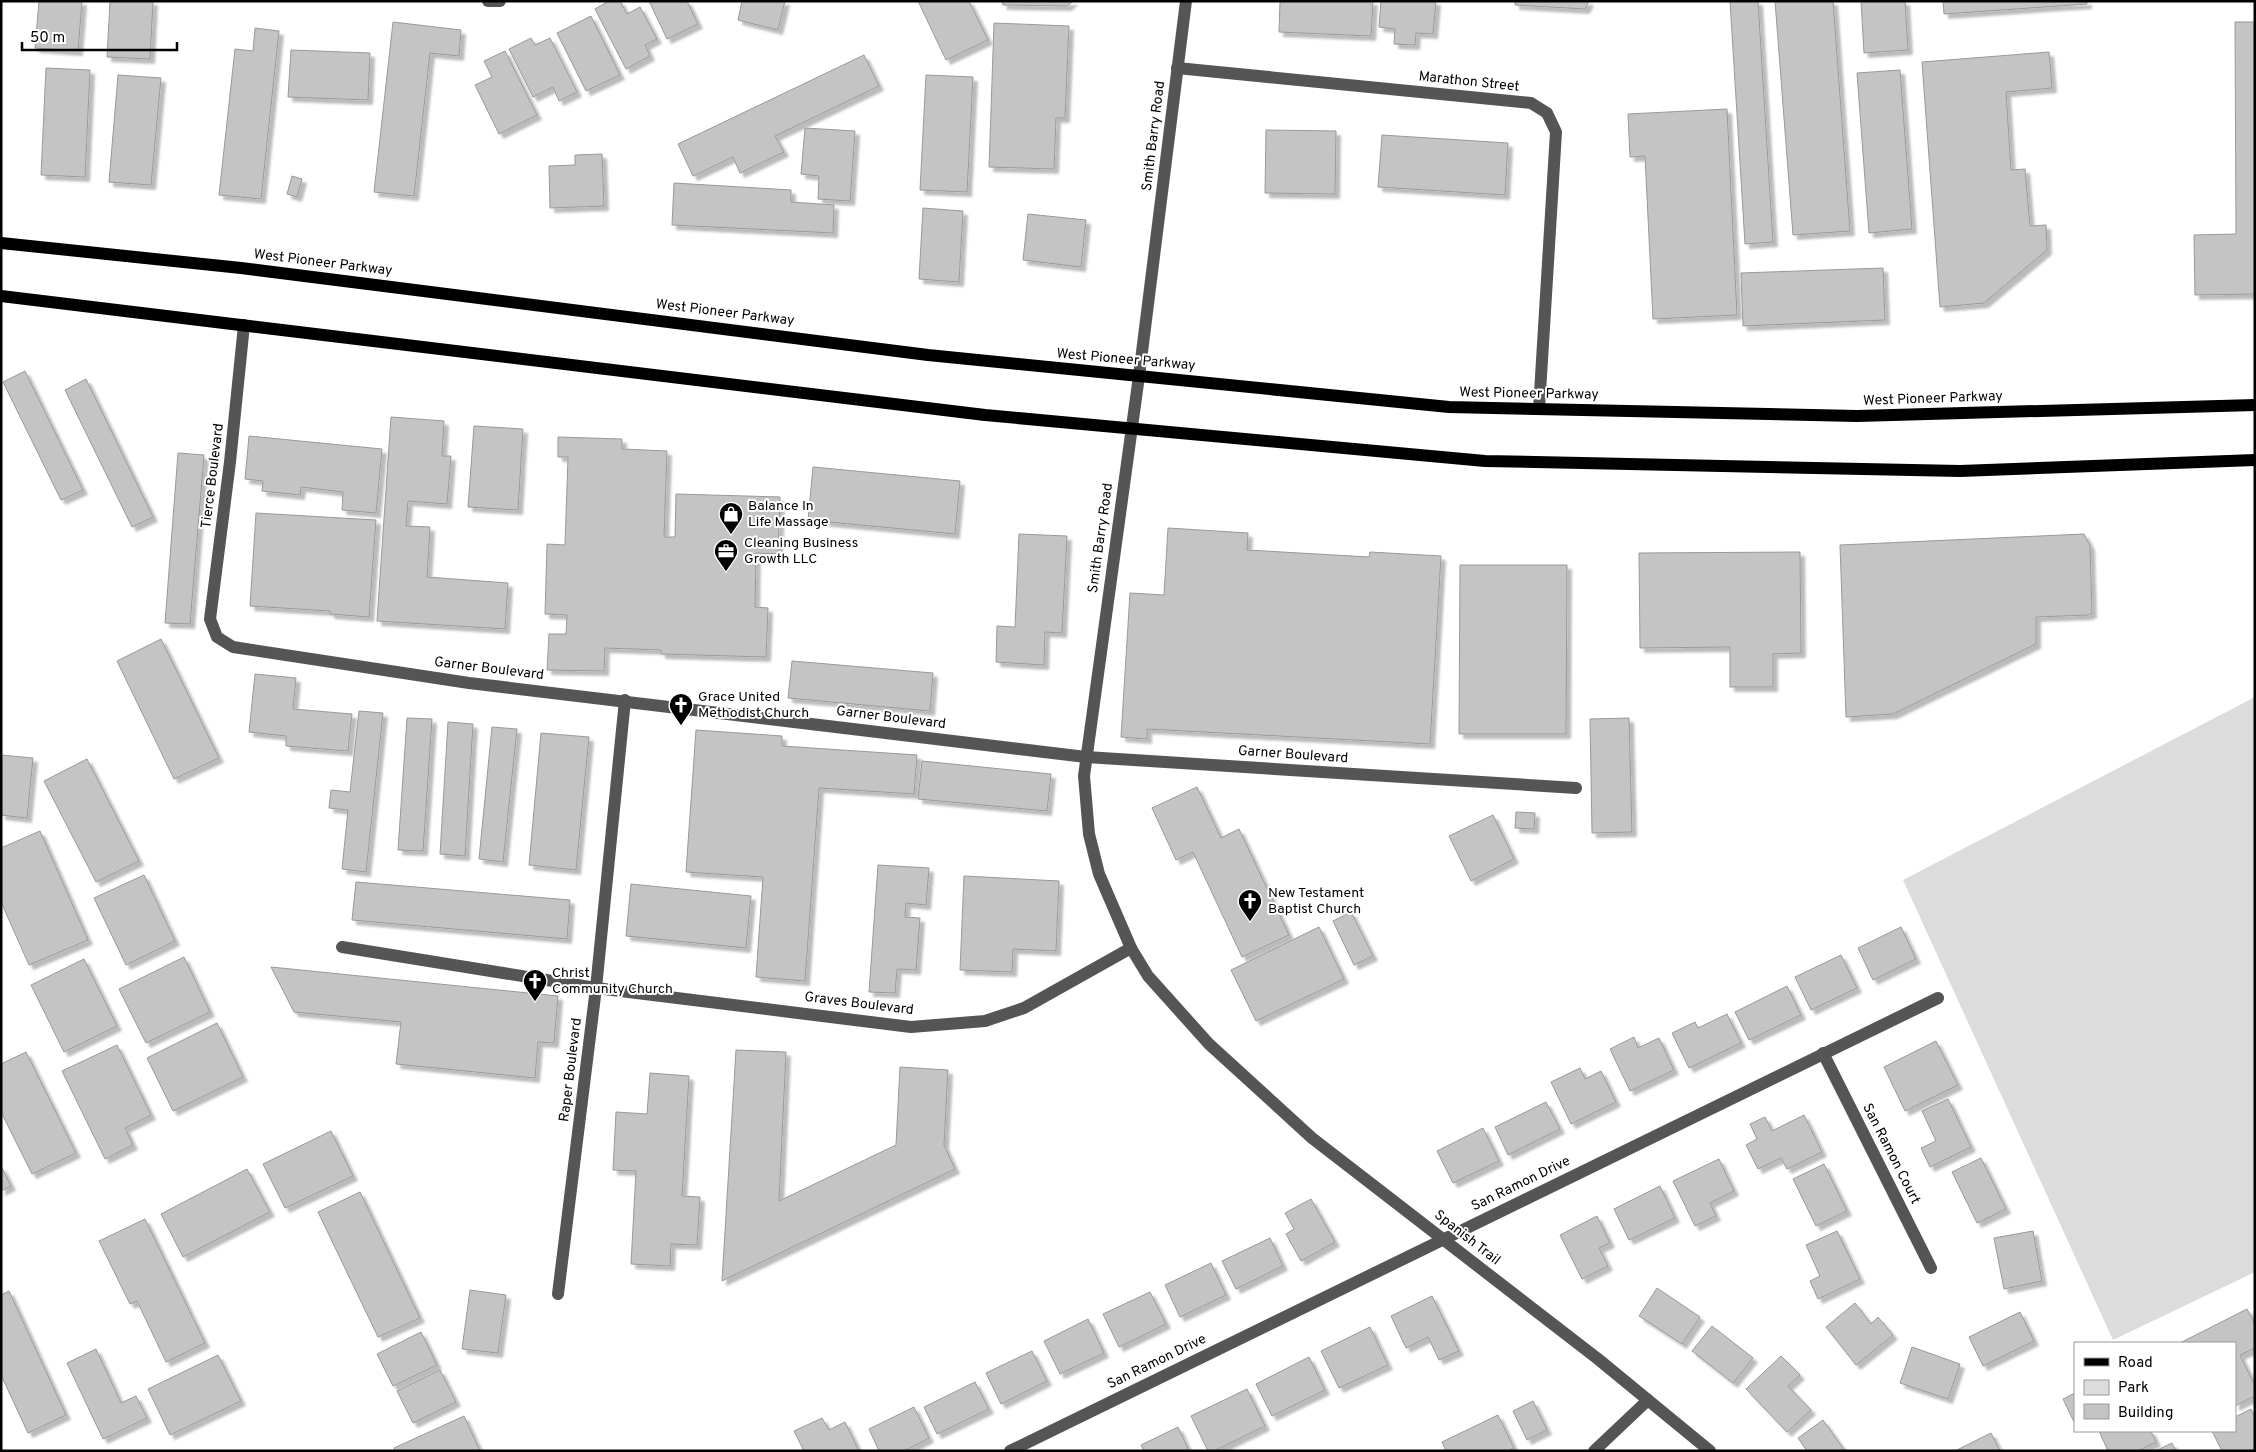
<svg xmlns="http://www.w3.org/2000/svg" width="2256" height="1452" font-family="Overpass,sans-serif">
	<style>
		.green { fill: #dcdcdc }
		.building { fill: #c4c4c4; stroke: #999; filter: url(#shadow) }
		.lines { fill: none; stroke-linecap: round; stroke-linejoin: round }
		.minor { stroke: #555; stroke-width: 12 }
		.major { stroke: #000; stroke-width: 12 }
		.labels { text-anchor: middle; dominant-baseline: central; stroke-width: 4; stroke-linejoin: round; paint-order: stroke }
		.street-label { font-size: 14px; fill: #000; stroke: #fff }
		.poi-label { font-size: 14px; fill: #000; stroke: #fff; text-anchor: start }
	</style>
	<defs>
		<filter id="shadow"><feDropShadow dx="4.5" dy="4.5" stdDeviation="1" flood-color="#0004"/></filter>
	</defs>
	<rect width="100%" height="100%" fill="#fff"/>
	<path class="green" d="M2255 697V1272L2113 1340 1903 880Z"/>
	<g class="building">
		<path d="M39 1H82L78 51 35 48Z"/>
		<path d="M110 1H153L150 59 107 57Z"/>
		<path d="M609 1H620L627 14 640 7 657 39 645 45 650 56 626 69 595 9Z"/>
		<path d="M649 1H687L698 24 667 39Z"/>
		<path d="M742 1H785L778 30 738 20Z"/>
		<path d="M918 1H969L988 40 946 60Z"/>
		<path d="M1002 1H1073L1067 6 1003 5Z"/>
		<path d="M1280 1H1373L1371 36 1279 32Z"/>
		<path d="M1381 1H1436L1433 34 1416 33 1415 45 1394 44 1395 29 1379 27Z"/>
		<path d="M1515 1H1589L1585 9 1515 5Z"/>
		<path d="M1730 1H1758L1773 242 1745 244Z"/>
		<path d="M1775 1H1833L1850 231 1793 235Z"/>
		<path d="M1861 1H1905L1908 50 1864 53Z"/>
		<path d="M1943 1H2087V4L1944 14Z"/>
		<path d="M591 16 620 75 586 91 557 33Z"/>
		<path d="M393 22 461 30 459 56 430 53 414 196 374 192Z"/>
		<path d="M2235 22H2255V294L2195 295 2194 235 2236 234Z"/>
		<path d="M994 23 1069 26 1065 118H1056L1054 169 989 167Z"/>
		<path d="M255 28 279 31 261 199 219 195 235 49 253 51Z"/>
		<path d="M531 38 535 45 550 38 577 92 559 101 553 87 533 97 509 49Z"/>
		<path d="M291 50 370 53 368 100 288 97Z"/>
		<path d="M505 51 537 115 499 134 475 85 492 77 484 61Z"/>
		<path d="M2049 52 2052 88 2006 92 2011 170 2025 169 2030 226 2046 225 2047 250 1984 303 1940 307 1922 62Z"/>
		<path d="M864 55 879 86 775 136 784 152 740 173 733 157 693 176 678 144Z"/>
		<path d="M46 68 90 70 85 177 41 175Z"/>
		<path d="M1900 70 1912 229 1869 233 1857 73Z"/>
		<path d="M118 75 161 78 151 185 109 182Z"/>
		<path d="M926 75 973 77 967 192 920 190Z"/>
		<path d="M1727 109 1737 315 1653 319 1645 156 1630 157 1628 114Z"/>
		<path d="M805 128 855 131 850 201 818 199 819 176 801 174Z"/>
		<path d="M1266 130 1336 131 1335 194 1265 193Z"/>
		<path d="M1382 135 1508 143 1505 195 1378 187Z"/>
		<path d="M602 154 604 206 550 208 549 166 575 165V155Z"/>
		<path d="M292 176 302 179 297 197 287 194Z"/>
		<path d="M674 183 791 190V202L834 205 833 233 672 225Z"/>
		<path d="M923 208 963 211 959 282 919 279Z"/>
		<path d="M1028 214 1086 220 1081 267 1023 260Z"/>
		<path d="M1883 268 1885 320 1743 326 1741 273Z"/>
		<path d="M25 371 83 490 61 500 3 382Z"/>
		<path d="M86 379 153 517 132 527 65 390Z"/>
		<path d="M391 417 444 421 442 456H451L447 504 408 501 406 526 430 527 427 577 508 583 505 629 377 621Z"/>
		<path d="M474 426 523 429 518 510 468 507Z"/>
		<path d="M249 436 382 449 376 513 342 510 343 492 301 487 300 495 262 491 263 481 245 479Z"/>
		<path d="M558 437 622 439V449L667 451 664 537H675L676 494 780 497 778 554 756 553 755 607 768 608 766 657 661 654V650L605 648 604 671 547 670 549 634H566L567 615 545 614 547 544 565 545 568 457H558Z"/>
		<path d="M178 453 204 455 190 624 165 623Z"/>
		<path d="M813 467 960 481 955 534 808 520Z"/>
		<path d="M256 513 376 520 369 617 330 614V611L250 606Z"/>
		<path d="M1168 528 1248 533 1247 550 1369 557 1370 552 1441 556 1430 744 1147 729V739L1121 737 1130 593 1164 595Z"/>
		<path d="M1019 534 1067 536 1062 633 1045 632 1044 665 996 662 997 626 1015 627Z"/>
		<path d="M2084 534 2090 546 2092 613 2088 615 2036 617V644L1893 714 1846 717 1840 545Z"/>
		<path d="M1800 552 1801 653 1773 654V687H1730V647L1640 648 1639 553Z"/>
		<path d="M1460 565H1567L1566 734H1459Z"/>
		<path d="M161 639 219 758 174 779 117 661Z"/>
		<path d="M792 661 933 673 930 711 788 698Z"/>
		<path d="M255 674 296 678 293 709 352 714 348 751 286 746V736L249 732Z"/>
		<path d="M359 711 383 713 366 872 342 869 348 810 329 808 331 790 350 792Z"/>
		<path d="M407 718 432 719 423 851 398 850Z"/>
		<path d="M1629 718 1632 832 1592 833 1590 719Z"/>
		<path d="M448 722 473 724 465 856 440 854Z"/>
		<path d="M492 727 517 729 503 862 479 859Z"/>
		<path d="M696 730 782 736V746L917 755 914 794 819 788 805 981 756 977 763 877 686 872Z"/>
		<path d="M541 733 589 737 576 870 529 865Z"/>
		<path d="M1 755 33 758 27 818 1 815Z"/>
		<path d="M87 759 139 861 96 882 44 781Z"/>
		<path d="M922 761 1051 774 1047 811 918 799Z"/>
		<path d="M1197 787 1221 838 1239 829 1289 935 1242 957 1193 852 1176 860 1152 808Z"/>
		<path d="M1516 812 1535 813 1534 829 1515 828Z"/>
		<path d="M1493 815 1514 859 1471 881 1449 836Z"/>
		<path d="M40 831 88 940 29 965 1 902V848Z"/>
		<path d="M878 865 929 868 926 905 906 903 905 917 920 918 916 970 897 969 895 993 869 992Z"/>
		<path d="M144 875 175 941 126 965 94 898Z"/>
		<path d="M964 876 1059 881 1056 951 1013 949 1012 972 960 970Z"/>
		<path d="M356 882 570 900 567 939 352 920Z"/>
		<path d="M631 884 751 896 746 948 626 936Z"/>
		<path d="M1351 912 1373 956 1354 965 1333 921Z"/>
		<path d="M1319 927 1344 979 1256 1021 1231 970Z"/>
		<path d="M1901 927 1916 959 1873 980 1858 948Z"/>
		<path d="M1841 955 1857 988 1811 1010 1795 977Z"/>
		<path d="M184 957 210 1012 146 1043 119 989Z"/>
		<path d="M84 959 117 1026 64 1052 31 985Z"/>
		<path d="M271 967 558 996 554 1043 538 1042 535 1078 396 1064 401 1022 294 1012Z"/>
		<path d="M1787 986 1801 1015 1749 1040 1735 1012Z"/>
		<path d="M1727 1014 1741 1043 1689 1068 1672 1033 1695 1022 1698 1028Z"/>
		<path d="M217 1023 243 1077 173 1111 147 1058Z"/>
		<path d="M1634 1037 1638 1048 1659 1038 1674 1070 1630 1091 1610 1049Z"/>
		<path d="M1936 1041 1958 1085 1905 1111 1884 1067Z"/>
		<path d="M117 1045 151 1115 125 1128 133 1145 105 1159 62 1071Z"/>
		<path d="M736 1050 786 1052 779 1201 896 1145 900 1067 948 1070 944 1145 955 1169 722 1281Z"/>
		<path d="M26 1052 76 1153 32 1174 1 1112V1064Z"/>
		<path d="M1580 1068 1585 1079 1601 1071 1616 1102 1571 1124 1551 1082Z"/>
		<path d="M650 1073 689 1076 682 1196 700 1197 697 1245 671 1244 670 1266 631 1264 636 1171 613 1170 616 1112 647 1114Z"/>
		<path d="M1948 1099 1971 1147 1930 1167 1921 1148 1936 1141 1922 1111Z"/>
		<path d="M1546 1102 1560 1129 1508 1155 1495 1127Z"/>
		<path d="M1804 1115 1822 1152 1787 1169 1781 1158 1758 1169 1746 1145 1757 1139 1750 1124 1765 1117 1772 1131Z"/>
		<path d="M1483 1128 1499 1161 1453 1183 1437 1151Z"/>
		<path d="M331 1131 353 1176 285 1208 263 1164Z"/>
		<path d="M1981 1158 2006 1209 1977 1223 1952 1172Z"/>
		<path d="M1719 1159 1734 1191 1710 1203 1716 1216 1695 1226 1673 1181Z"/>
		<path d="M1824 1164 1847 1211 1816 1226 1793 1179Z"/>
		<path d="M1 1166 11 1186 1 1191Z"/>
		<path d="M247 1169 270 1212 183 1257 161 1214Z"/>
		<path d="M1660 1186 1675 1218 1629 1240 1614 1209Z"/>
		<path d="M360 1192 420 1318 378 1337 318 1212Z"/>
		<path d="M1311 1199 1335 1242 1301 1261 1286 1234 1294 1229 1285 1213Z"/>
		<path d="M1597 1216 1610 1243 1599 1248 1608 1266 1582 1279 1560 1235Z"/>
		<path d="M145 1219 205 1343 166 1362 137 1301 130 1304 99 1241Z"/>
		<path d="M1837 1231 1860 1279 1818 1299 1810 1281 1820 1276 1806 1245Z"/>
		<path d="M2033 1231 2042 1281 2004 1289 1994 1238Z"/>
		<path d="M1270 1238 1283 1266 1236 1289 1222 1261Z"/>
		<path d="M1211 1263 1226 1295 1180 1317 1165 1285Z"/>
		<path d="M1657 1288 1700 1317 1682 1344 1639 1316Z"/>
		<path d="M470 1290 506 1295 498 1353 462 1349Z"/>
		<path d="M9 1291 66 1415 28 1433 1 1375V1295Z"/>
		<path d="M1150 1292 1166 1324 1119 1347 1103 1314Z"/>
		<path d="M1432 1296 1459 1351 1439 1360 1428 1337 1406 1348 1391 1316Z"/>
		<path d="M1855 1303 1871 1324 1878 1317 1893 1335 1856 1365 1826 1327Z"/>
		<path d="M2247 1309 2255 1324V1348L2240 1355 2255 1386V1396L2235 1406V1343H2180Z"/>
		<path d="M2020 1312 2034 1341 1983 1366 1969 1337Z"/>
		<path d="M1088 1319 1104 1353 1060 1374 1044 1341Z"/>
		<path d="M1712 1326 1753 1358 1733 1383 1692 1351Z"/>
		<path d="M1370 1327 1388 1365 1339 1388 1321 1351Z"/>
		<path d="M421 1332 437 1365 393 1386 377 1354Z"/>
		<path d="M1912 1347 1960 1364 1948 1399 1900 1383Z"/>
		<path d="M96 1349 121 1403 136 1396 147 1418 103 1439 67 1363Z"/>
		<path d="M1032 1351 1047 1381 1001 1404 986 1373Z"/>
		<path d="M218 1355 241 1401 170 1435 148 1389Z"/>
		<path d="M1781 1356 1800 1375 1788 1386 1811 1410 1787 1432 1746 1389Z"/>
		<path d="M1309 1357 1325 1390 1272 1416 1256 1384Z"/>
		<path d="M440 1370 456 1402 413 1423 397 1391Z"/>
		<path d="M975 1382 989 1409 937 1434 924 1407Z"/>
		<path d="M1247 1389 1265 1426 1214 1451H1208L1191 1416Z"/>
		<path d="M2075 1393V1424L2063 1399Z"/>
		<path d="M1533 1401 1547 1430 1527 1440 1513 1411Z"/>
		<path d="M914 1407 929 1438 904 1451H879L869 1429Z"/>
		<path d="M2251 1409 2255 1417V1451H2222L2212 1431H2235V1417Z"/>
		<path d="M1498 1415 1514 1448 1508 1451H1446L1442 1442Z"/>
		<path d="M464 1416 480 1451H395L394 1448Z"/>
		<path d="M822 1418 829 1430 845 1422 859 1451H804L794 1431Z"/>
		<path d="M1823 1420 1845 1451H1807L1798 1438Z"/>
		<path d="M1178 1427 1189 1451H1144L1141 1445Z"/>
		<path d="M2099 1431H2151L2156 1442 2138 1451H2108Z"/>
		<path d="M1991 1433 2000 1451H1955Z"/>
		<path d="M2172 1443 2176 1451H2155Z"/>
	</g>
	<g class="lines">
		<g class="minor">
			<path d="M488 1H500"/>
			<path d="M1186 1 1139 376 1084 776 1089 834 1099 874 1131 948 1148 976 1209 1044 1312 1138 1598 1359 1710 1451"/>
			<path d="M1177 68 1531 103 1547 113 1556 132 1539 409"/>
			<path d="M244 325 230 462 210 619 217 637 233 647 469 683 1086 757 1576 788"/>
			<path d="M342 947 596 988 911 1027 985 1021 1024 1008 1131 948"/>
			<path d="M1823 1053 1931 1268"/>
			<path d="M558 1294 596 988 625 700"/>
			<path d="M1010 1451 1938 998"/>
			<path d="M1594 1451 1648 1400"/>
		</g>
		<g class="major">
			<path d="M1 243 241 268 928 355 1449 407 1857 416 2255 405"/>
			<path d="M1 296 985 415 1485 461 1960 471 2255 460"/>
		</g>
	</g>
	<defs>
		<g id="shop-pin" transform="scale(1.25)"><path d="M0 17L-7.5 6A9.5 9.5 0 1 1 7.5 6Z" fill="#000" stroke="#fff"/><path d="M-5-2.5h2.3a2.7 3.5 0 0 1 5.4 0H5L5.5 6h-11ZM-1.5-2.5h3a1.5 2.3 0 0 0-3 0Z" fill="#fff"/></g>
		<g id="office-pin" transform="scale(1.25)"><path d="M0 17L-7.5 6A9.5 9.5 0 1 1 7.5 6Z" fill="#000" stroke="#fff"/><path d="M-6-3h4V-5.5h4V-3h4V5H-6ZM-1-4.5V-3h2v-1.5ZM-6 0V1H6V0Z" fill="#fff"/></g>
		<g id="church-pin" transform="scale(1.25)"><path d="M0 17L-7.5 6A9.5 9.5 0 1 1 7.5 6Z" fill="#000" stroke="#fff"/><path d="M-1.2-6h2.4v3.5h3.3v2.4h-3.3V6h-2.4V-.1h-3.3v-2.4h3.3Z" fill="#fff"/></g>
	</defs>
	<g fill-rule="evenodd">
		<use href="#shop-pin" x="731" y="514"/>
		<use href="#office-pin" x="726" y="551"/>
		<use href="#church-pin" x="681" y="705"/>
		<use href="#church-pin" x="1250" y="901"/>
		<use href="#church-pin" x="535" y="981"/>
	</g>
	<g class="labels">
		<g class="street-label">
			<text transform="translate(1469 82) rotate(6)">Marathon Street</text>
			<text transform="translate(1154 136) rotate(-83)">Smith Barry Road</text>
			<text transform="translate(323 263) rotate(7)">West Pioneer Parkway</text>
			<text transform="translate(725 313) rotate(7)">West Pioneer Parkway</text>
			<text transform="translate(1126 360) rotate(5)">West Pioneer Parkway</text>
			<text transform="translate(1529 394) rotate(1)">West Pioneer Parkway</text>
			<text transform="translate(1933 399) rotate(-2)">West Pioneer Parkway</text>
			<text transform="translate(213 476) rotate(-83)">Tierce Boulevard</text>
			<text transform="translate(1101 538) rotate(-82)">Smith Barry Road</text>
			<text transform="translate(489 669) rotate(7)">Garner Boulevard</text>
			<text transform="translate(891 718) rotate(7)">Garner Boulevard</text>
			<text transform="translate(1293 755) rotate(4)">Garner Boulevard</text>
			<text transform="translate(859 1004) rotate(7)">Graves Boulevard</text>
			<text transform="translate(571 1070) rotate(-83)">Raper Boulevard</text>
			<text transform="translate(1891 1154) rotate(63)">San Ramon Court</text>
			<text transform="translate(1521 1184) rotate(-26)">San Ramon Drive</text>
			<text transform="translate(1467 1238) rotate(38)">Spanish Trail</text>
			<text transform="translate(1157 1362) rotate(-26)">San Ramon Drive</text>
		</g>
		<g class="poi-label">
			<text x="748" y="506">Balance In<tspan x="748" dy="16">Life Massage</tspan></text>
			<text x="744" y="543">Cleaning Business<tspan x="744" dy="16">Growth LLC</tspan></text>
			<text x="698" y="697">Grace United<tspan x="698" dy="16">Methodist Church</tspan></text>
			<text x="1268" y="893">New Testament<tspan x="1268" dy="16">Baptist Church</tspan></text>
			<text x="552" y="973">Christ<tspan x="552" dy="16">Community Church</tspan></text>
		</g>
	</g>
	<rect width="2256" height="1452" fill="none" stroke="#000000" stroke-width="5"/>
	<rect x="2074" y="1342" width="162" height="90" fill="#ffffff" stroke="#999999"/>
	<rect x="2084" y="1358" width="25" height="8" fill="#000000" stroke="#999999"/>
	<text x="2118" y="1367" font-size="15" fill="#000000">Road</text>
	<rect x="2084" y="1380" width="25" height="15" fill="#dcdcdc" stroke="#999999"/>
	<text x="2118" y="1392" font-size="15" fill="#000000">Park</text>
	<rect x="2084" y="1404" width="25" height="15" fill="#c4c4c4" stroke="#999999"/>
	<text x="2118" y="1417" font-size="15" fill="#000000">Building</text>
	<path d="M22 42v8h155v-8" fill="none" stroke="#000000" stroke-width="2.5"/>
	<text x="30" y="42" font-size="15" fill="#000000" stroke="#ffffff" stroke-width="4" paint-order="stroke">50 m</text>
</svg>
